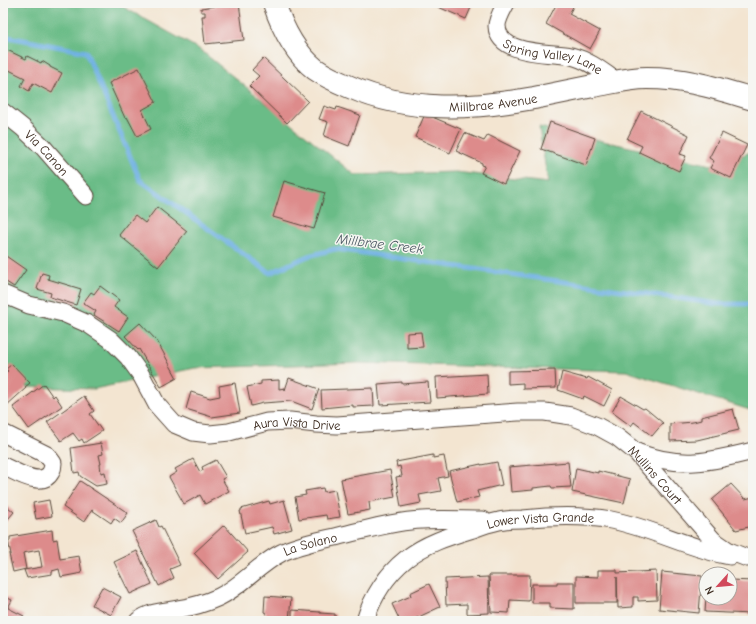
<svg xmlns="http://www.w3.org/2000/svg" width="756" height="624" font-family="'Comic Neue',sans-serif">
	<style>
		.forest { fill: #6bbc87; stroke: #537352 }
		.lines { fill: none; stroke-linecap: round; stroke-linejoin: round }
		.stream { stroke: #6db0e2; stroke-width: 5 }
		.building { fill: #dd8b8b }
		.street-casing { stroke: #574639; stroke-width: 19 }
		.secondary-casing { stroke: #574639; stroke-width: 24 }
		.street { stroke: #fff; stroke-width: 17 }
		.secondary { stroke: #fff; stroke-width: 22 }
		.labels { text-anchor: middle; dominant-baseline: central; stroke-width: 3; stroke-linejoin: round; paint-order: stroke }
		.street-label { font-size: 13px; fill: #3b2a1e; stroke: #f6f6f2 }
		.water-label { font-size: 14px; font-style: italic; fill: #4c5963; stroke: #f6f6f2 }
	</style>
	<rect width="100%" height="100%" fill="#f6f6f2"/>
	<filter id="ink" filterUnits="userSpaceOnUse"><feTurbulence type="fractalNoise" baseFrequency=".025" numOctaves="2"/><feDisplacementMap in="SourceGraphic" scale="8" xChannelSelector="R" yChannelSelector="G"/><feConvolveMatrix kernelMatrix="1 2 1 2 8 2 1 2 1" color-interpolation-filters="sRGB"/></filter>
	<filter id="wash" filterUnits="userSpaceOnUse"><feTurbulence type="fractalNoise" baseFrequency=".012" numOctaves="4" result="noise"/><feDisplacementMap in="SourceGraphic" scale="16" xChannelSelector="R" yChannelSelector="G"/><feGaussianBlur stdDeviation="0.9" result="paint"/><feColorMatrix in="noise" values="0 0 0 0 0 0 0 0 0 0 0 0 0 0 0 0 0 1.4 0 .05"/><feComposite in="paint" operator="in"/></filter>
	<g filter="url(#wash)">
		<rect width="100%" height="100%" fill="#f3e5d1"/>
		<path class="forest" d="M3 3H116L199 49 355 175 456 172 548 183 539 127 716 166 753 151V411L626 371 359 363 195 368 94 389 28 387 3 361Z"/>
		<g class="lines">
			<path class="stream" d="M3 36 86 52 140 180 270 273 308 256 335 249 718 304H753"/>
		</g>
		<g id="blocks">
			<g class="building">
				<path d="M214 3H239L244 40 205 44 202 16H205V12H201V8L215 6Z"/>
				<path d="M429 3H473L466 19Z"/>
				<path d="M557 3H575L569 14 600 31 590 49 546 24Z"/>
				<path d="M5 49 26 59 27 56 41 63 42 61 50 66V67L62 73 52 93 33 83 29 91 21 86 25 78 3 67V52Z"/>
				<path d="M263 58 308 101 287 123 249 86 259 76 252 70Z"/>
				<path d="M139 68 156 102 142 110 151 129 137 136 127 117 125 118 109 83Z"/>
				<path d="M324 106 336 110 337 107 360 115 349 146 324 136 328 122 319 119Z"/>
				<path d="M641 111 689 135 680 154 686 156 679 171 639 152 642 146 627 139Z"/>
				<path d="M425 114 461 129 450 153 415 137Z"/>
				<path d="M550 122 595 138 586 165 541 149Z"/>
				<path d="M465 133 484 141 488 135 520 151 504 184 481 173 485 166 482 165V163L456 151Z"/>
				<path d="M722 133 747 145 731 178 710 168 714 161 709 158Z"/>
				<path d="M284 181 325 193 314 229 273 217Z"/>
				<path d="M157 207 187 231 158 267 119 235 135 215 145 223Z"/>
				<path d="M3 254 26 270 14 287 3 280Z"/>
				<path d="M42 273 49 275 48 279 81 289 76 305 50 297 51 293 37 289Z"/>
				<path d="M100 286 119 300 114 307 128 317 119 331 94 315 96 311 83 303 91 292 94 294Z"/>
				<path d="M140 323 157 341 177 378 161 387 139 349 138 350 125 336Z"/>
				<path d="M421 332 423 347 407 348V333Z"/>
				<path d="M12 364 30 383 25 387 26 388 6 406H3V371L5 373 8 371 6 369Z"/>
				<path d="M555 370 556 388 523 389V383L508 384V371Z"/>
				<path d="M562 372 587 379 588 377 612 390 604 406 584 396 583 399 558 390Z"/>
				<path d="M487 374 488 394 437 398 436 377Z"/>
				<path d="M289 378 319 389 312 409 291 401 263 403 251 406 247 387 261 384V381L279 380V389L285 388V390Z"/>
				<path d="M402 382V384L428 382 430 402 380 405 378 384Z"/>
				<path d="M235 383 240 413 212 417 186 409 191 392 210 398 220 396 219 386Z"/>
				<path d="M44 384 53 397 55 395 62 406 29 429 13 407Z"/>
				<path d="M373 388 374 406 353 407V405L322 408 321 390Z"/>
				<path d="M84 396 94 411 90 414 102 431 84 443 82 439 79 441 73 433 61 441 47 422Z"/>
				<path d="M621 396 643 409 645 408 663 423 652 436 634 422 631 426 612 412Z"/>
				<path d="M733 409 739 430 697 440 670 441V424L693 422 701 420V417Z"/>
				<path d="M101 443 103 454 99 455 101 464H100L101 473 105 472 107 484 96 486 80 476 79 472 74 473 71 448Z"/>
				<path d="M433 455V458L444 456 448 476 438 478 441 491 419 495 421 503 401 507 396 477 402 476 400 466 397 467 396 462Z"/>
				<path d="M193 459 200 472 203 470 202 467 216 460 226 477 222 479 229 491 205 504 200 495 184 504 169 477 177 472 175 469Z"/>
				<path d="M497 462 502 485 477 491 479 497 457 502 449 471 481 464V465Z"/>
				<path d="M568 462 571 487 552 488 551 486 533 488V490L511 492 509 467Z"/>
				<path d="M576 468 598 473V471L630 479 624 503 572 492Z"/>
				<path d="M390 470 395 497 369 502 370 510 348 514 341 479Z"/>
				<path d="M80 481 128 513 121 523 114 518 111 523 92 510 84 522 63 507Z"/>
				<path d="M731 484 745 499 753 497V526L736 530 712 500Z"/>
				<path d="M323 488 324 492 335 490 340 517 327 519 326 515 299 519 295 497 306 495 305 491Z"/>
				<path d="M49 500 52 516 36 519 33 503Z"/>
				<path d="M284 500 292 529 274 534 272 527 245 533 240 511H241V509L269 501 270 504Z"/>
				<path d="M3 503 14 512 3 525Z"/>
				<path d="M156 520 159 527 161 526 180 565 170 569 174 578 159 586 132 531Z"/>
				<path d="M224 525 248 552 218 579 194 553Z"/>
				<path d="M52 530 53 540 57 539 60 559 79 556 82 573 61 577 59 569 52 571V574L27 578 24 570 42 567 39 550 23 553 26 569 13 572 9 554H11L8 541H10V537Z"/>
				<path d="M137 551 152 584 130 594 114 562Z"/>
				<path d="M598 570H617V573L656 571 657 600 638 601V597H633V607L618 608 617 577V603H576V576L598 577Z"/>
				<path d="M662 572 702 576 699 613 659 609Z"/>
				<path d="M489 575H530L529 601 510 600 509 613 491 612Z"/>
				<path d="M488 577 489 613 467 614V604L446 605 445 579Z"/>
				<path d="M730 580 753 581 752 614 705 612 706 598H730Z"/>
				<path d="M557 582H574V609L550 608V603H532V584H557Z"/>
				<path d="M429 584 440 607 410 621H400L392 604 411 596 410 593Z"/>
				<path d="M102 587 121 597 111 615 92 605Z"/>
				<path d="M3 596 12 600 8 608 24 616 21 621H3Z"/>
				<path d="M265 596 291 598 289 621H265L266 613 264 612Z"/>
				<path d="M292 610 320 612V613L335 614V621H292Z"/>
			</g>
		</g>
	</g>
	<g filter="url(#ink)">
		<use href="#blocks" fill-opacity="0" stroke="#574639" stroke-width="1"/>
		<g class="lines">
			<g class="street-casing">
				<g id="street">
					<path id="s1" d="M506 3C503 9 497 19 497 26 498 56 551 52 571 56 588 60 602 71 616 81"/>
					<path id="s2" d="M3 112 23 128 43 147 86 196"/>
					<path id="s3" d="M3 294 29 305 63 313 88 324 110 339 128 357 141 375 157 405 174 424 193 432 210 434 229 432 267 422 290 421 316 424 337 425 518 412H545L571 416 597 426 617 437 636 452 713 540 729 551 747 558"/>
					<path d="M3 433 47 455 53 463C53 466 52 470 51 472 42 489 15 471 3 466"/>
					<path d="M636 452C681 469 709 462 753 451"/>
					<path id="s4" d="M138 621C151 611 164 612 178 609 192 607 206 603 219 597 242 586 258 565 281 553 299 544 319 541 339 536 366 530 395 521 422 520 443 519 463 520 483 520"/>
					<path id="s5" d="M365 621C372 597 387 574 406 559 426 543 450 536 473 529 481 526 490 523 499 521 507 519 515 519 523 519 552 516 582 515 611 520 653 528 689 549 730 556"/>
				</g>
			</g>
			<g class="secondary-casing">
				<g id="secondary">
					<path id="s6" d="M274 3C282 27 295 53 315 69 325 76 338 82 350 87 409 113 472 109 534 98 554 94 573 90 593 86 611 83 629 78 647 78 686 78 716 88 753 99"/>
				</g>
			</g>
			<use href="#street" class="street"/>
			<use href="#secondary" class="secondary"/>
		</g>
	</g>
	<g class="labels">
		<g class="street-label">
			<text stroke="none"><textPath href="#s1" startOffset="94">Spring Valley Lane</textPath></text>
			<text stroke="none"><textPath href="#s6" startOffset="264">Millbrae Avenue</textPath></text>
			<text stroke="none"><textPath href="#s2" startOffset="60">Via Canon</textPath></text>
			<text stroke="none"><textPath href="#s3" startOffset="350">Aura Vista Drive</textPath></text>
			<text stroke="none"><textPath href="#s3" startOffset="730">Mullins Court</textPath></text>
			<text stroke="none"><textPath href="#s5" startOffset="218">Lower Vista Grande</textPath></text>
			<text stroke="none"><textPath href="#s4" startOffset="192">La Solano</textPath></text>
		</g>
		<g class="water-label">
			<text transform="translate(380 244) rotate(7)">Millbrae Creek</text>
		</g>
	</g>
	<rect width="756" height="624" fill="none" stroke="#f6f6f2" stroke-width="16"/>
	<g transform="translate(718 586) rotate(243)"><circle r="19" fill="#f6f6f2" stroke="#aba49d"/>
	<path d="M0-3L7 15L0 10L-7 15Z" fill="#d1495b"/>
	<text y="-6" font-size="11" font-weight="bold" text-anchor="middle" fill="#3b2a1e">N</text>
	</g>
</svg>
